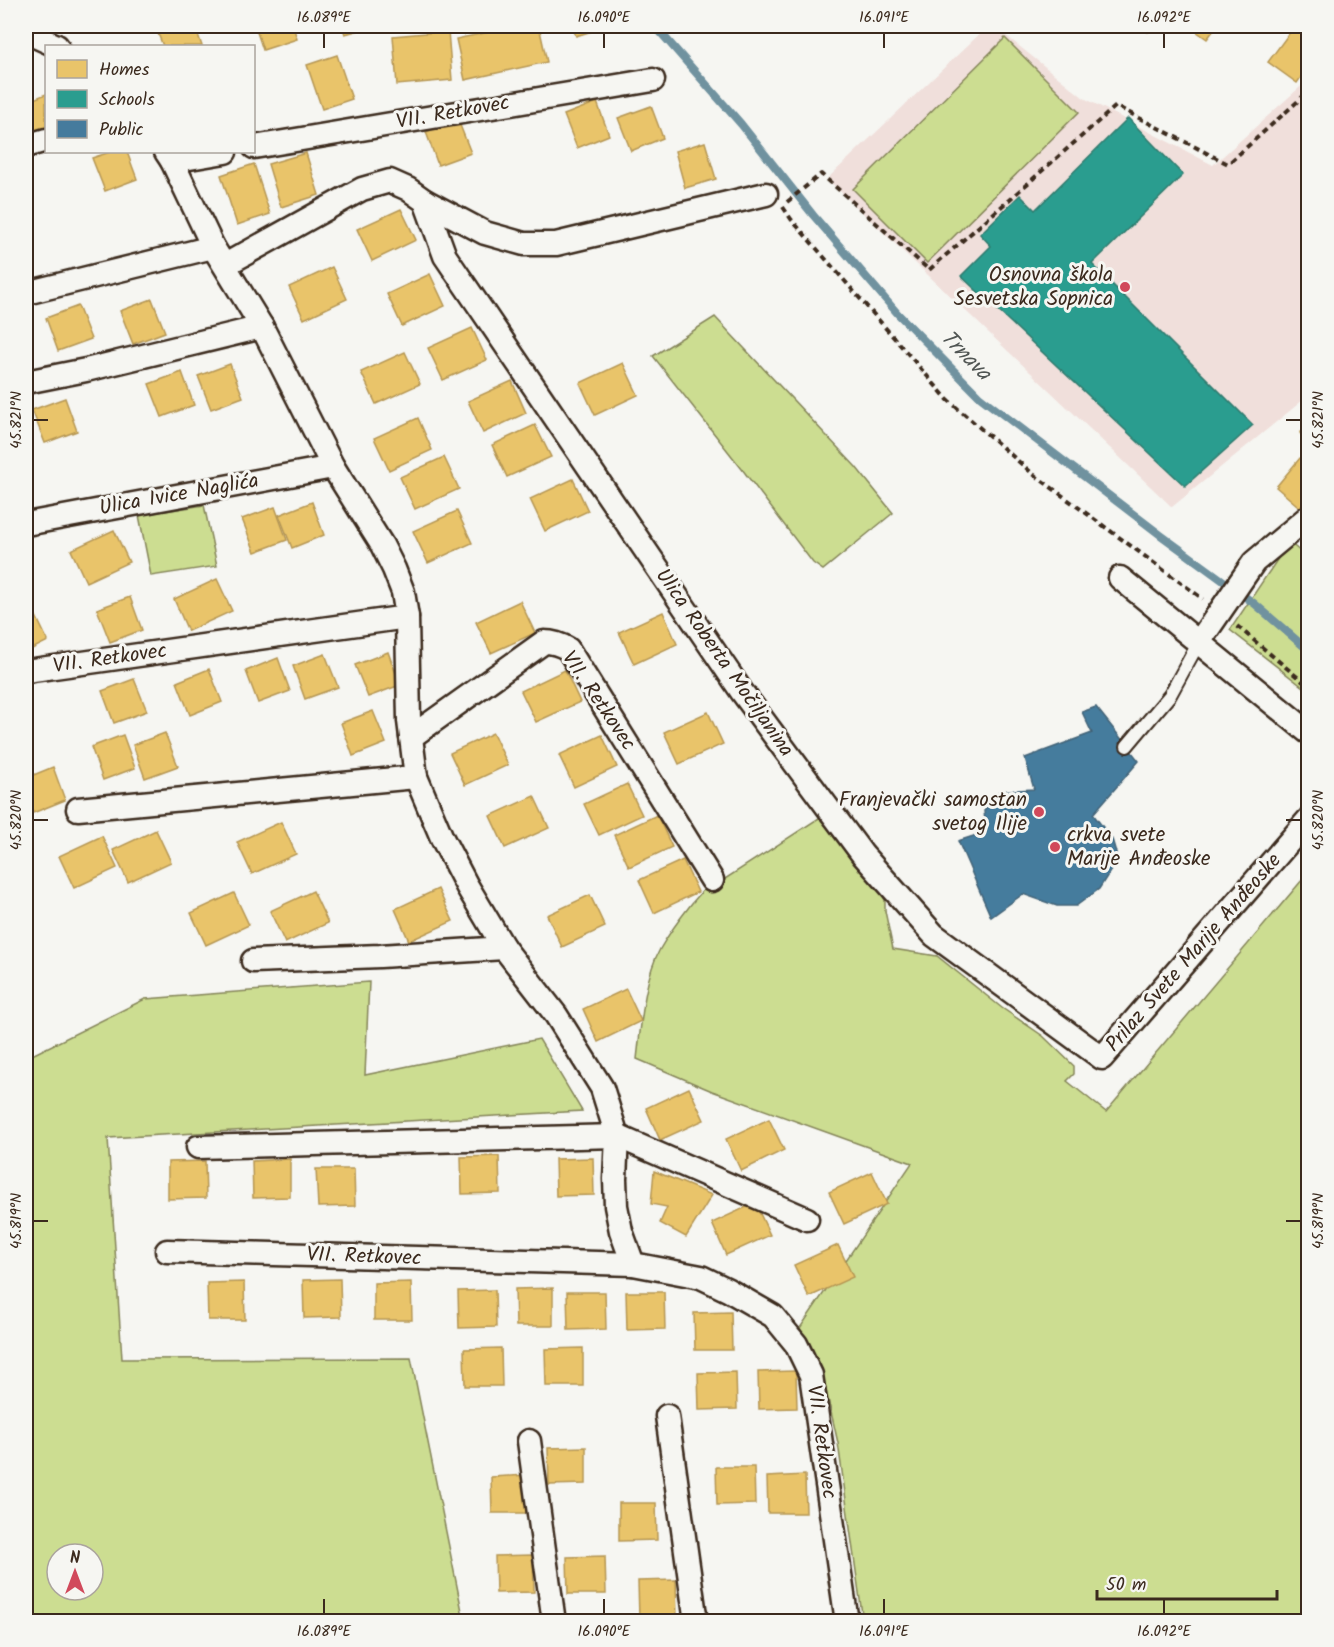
<svg xmlns="http://www.w3.org/2000/svg" width="1334" height="1647" font-family="Kalam,sans-serif">
	<style>
		.built { fill: #f0dfdb }
		.green { fill: #ccdd91; stroke: #848458; stroke-width: 1.5; fill-rule: evenodd }
		.homes { fill: #e9c46a; stroke: #b59653; stroke-width: 1.5 }
		.schools { fill: #2a9d8f; stroke: #2f7a6d; stroke-width: 1.5 }
		.public { fill: #457b9d; stroke: #426377; stroke-width: 1.5 }
		.lines { fill: none; stroke-linecap: round; stroke-linejoin: round }
		.stream { stroke: #70929f; stroke-width: 8 }
		.lane-casing { stroke: #3b2a1e; stroke-width: 16 }
		.street-casing { stroke: #3b2a1e; stroke-width: 27 }
		.path { stroke: #3b2a1e; stroke-width: 4; stroke-dasharray: 6 4.5; stroke-linecap: butt }
		.lane { stroke: #f6f6f2; stroke-width: 12 }
		.street { stroke: #f6f6f2; stroke-width: 22 }
		.ticks { fill: none; stroke: #3b2a1e; stroke-width: 2 }
		.poi-dot { fill: #d1495b; stroke: #f6f6f2; stroke-width: 2 }
		.labels { text-anchor: middle; dominant-baseline: central; stroke-width: 6; stroke-linejoin: round; paint-order: stroke }
		.street-label { font-size: 21px; fill: #3b2a1e; stroke: #f6f6f2 }
		.poi-label { font-size: 21px; fill: #3b2a1e; stroke: #f6f6f2; text-anchor: end }
		.water-label { font-size: 22px; font-style: italic; fill: #515654; stroke: #f6f6f2 }
		.neatline { fill: none; stroke: #3b2a1e; stroke-width: 2 }
		.ticks-label { font-size: 15px; text-anchor: middle; fill: #3b2a1e }
	</style>
	<rect width="100%" height="100%" fill="#f6f6f2"/>
	<filter id="ink" filterUnits="userSpaceOnUse"><feTurbulence type="fractalNoise" baseFrequency=".0167" numOctaves="2"/><feDisplacementMap in="SourceGraphic" scale="12" xChannelSelector="R" yChannelSelector="G"/><feConvolveMatrix kernelMatrix="1 2 1 2 8 2 1 2 1" color-interpolation-filters="sRGB"/></filter>
	<g filter="url(#ink)">
		<path class="built" d="M988 26H994L1084 98 1213 165 1308 80V396L1172 507 827 179Z"/>
		<g class="green">
			<path d="M1005 38 1079 112 927 263 853 189Z"/>
			<path d="M715 317 856 467 893 513 823 570 813 563 742 469 653 356Z"/>
			<path d="M204 505 217 566 151 576 139 515Z"/>
			<path d="M1289 542 1308 558V691L1230 630Z"/>
			<path d="M819 818 876 884 885 900V911L893 949 937 956 1002 1008 1043 1036 1074 1066V1074L1067 1081 1106 1112 1308 873V1621H863L838 1443 821 1368 800 1328 912 1163 712 1091 637 1059C641 1026 644 978 660 949 669 933 681 917 692 903 701 893 710 879 725 879Z"/>
			<path d="M369 982 365 1075 539 1039 582 1111 108 1138 122 1359 411 1358 464 1621H26V1058L145 999ZM57 1554H93V1590H57Z"/>
		</g>
		<g class="homes">
			<path d="M155 26H195L202 46H163Z"/>
			<path d="M255 26H293L297 39 263 50Z"/>
			<path d="M342 26H374L345 34Z"/>
			<path d="M518 26H539L547 62 465 80 456 39Z"/>
			<path d="M572 26H608L576 36Z"/>
			<path d="M1138 26H1152L1148 32Z"/>
			<path d="M1189 26H1217L1207 39Z"/>
			<path d="M1293 28 1308 38V67L1297 83 1268 62Z"/>
			<path d="M448 31 452 80 397 85 393 36Z"/>
			<path d="M337 55 352 99 322 109 307 65Z"/>
			<path d="M46 94V132L32 137 26 121V102Z"/>
			<path d="M597 102 609 135 577 148 564 115Z"/>
			<path d="M651 106 663 138 631 151 618 118Z"/>
			<path d="M458 120 471 153 438 165 426 132Z"/>
			<path d="M705 142 716 179 685 188 675 151Z"/>
			<path d="M110 152H127L137 179 105 191 92 158Z"/>
			<path d="M306 153 319 195 281 207 268 164Z"/>
			<path d="M254 164 270 214 237 225 221 175Z"/>
			<path d="M401 209 416 240 372 261 357 229Z"/>
			<path d="M332 267 347 299 304 319 289 287Z"/>
			<path d="M430 274 445 306 402 326 387 294Z"/>
			<path d="M152 299 165 332 133 344 120 311Z"/>
			<path d="M78 306 91 339 58 351 46 318Z"/>
			<path d="M472 328 487 360 443 380 428 348Z"/>
			<path d="M405 352 420 384 376 404 361 372Z"/>
			<path d="M623 363 638 395 595 415 580 383Z"/>
			<path d="M230 364 243 397 211 409 198 376Z"/>
			<path d="M182 372 194 405 162 417 149 384Z"/>
			<path d="M512 381 526 413 483 433 468 401Z"/>
			<path d="M65 398 77 431 45 443 32 410Z"/>
			<path d="M418 418 432 450 389 470 374 438Z"/>
			<path d="M535 425 551 457 507 477 492 445Z"/>
			<path d="M1308 427V444L1300 433Z"/>
			<path d="M444 457 459 489 415 509 400 477Z"/>
			<path d="M1300 458 1308 465V506L1304 511 1276 487Z"/>
			<path d="M573 479 588 511 545 531 530 499Z"/>
			<path d="M312 502 324 535 292 548 279 515Z"/>
			<path d="M275 507 287 540 255 552 242 519Z"/>
			<path d="M457 511 472 543 428 563 413 531Z"/>
			<path d="M114 530 129 562 86 582 71 550Z"/>
			<path d="M217 579 232 611 188 631 174 599Z"/>
			<path d="M130 597 142 630 110 642 97 609Z"/>
			<path d="M520 601 535 633 491 653 476 622Z"/>
			<path d="M33 610 48 641 26 652V613Z"/>
			<path d="M663 612 677 644 634 664 619 632Z"/>
			<path d="M388 652 400 685 368 697 355 665Z"/>
			<path d="M325 654 338 687 305 699 293 666Z"/>
			<path d="M278 658 290 691 258 703 246 671Z"/>
			<path d="M209 669 222 702 190 715 177 682Z"/>
			<path d="M565 670 580 702 536 722 521 691Z"/>
			<path d="M134 679 147 711 114 723 102 691Z"/>
			<path d="M373 711 386 743 353 756 341 723Z"/>
			<path d="M708 712 723 744 679 764 664 732Z"/>
			<path d="M165 733 178 766 145 778 133 745Z"/>
			<path d="M493 733 508 765 465 785 450 753Z"/>
			<path d="M123 735 135 768 103 780 91 747Z"/>
			<path d="M602 735 617 767 574 787 559 755Z"/>
			<path d="M53 767 65 800 33 813 26 794V778Z"/>
			<path d="M627 784 642 815 599 835 584 804Z"/>
			<path d="M534 796 549 828 505 848 490 816Z"/>
			<path d="M657 815 672 847 629 867 614 835Z"/>
			<path d="M281 822 296 854 252 874 237 842Z"/>
			<path d="M156 830 171 862 128 882 113 850Z"/>
			<path d="M102 836 117 868 74 888 59 856Z"/>
			<path d="M683 860 698 892 654 913 639 880Z"/>
			<path d="M438 889 453 921 409 941 395 909Z"/>
			<path d="M313 891 328 923 285 943 270 911Z"/>
			<path d="M234 893 249 925 206 945 191 913Z"/>
			<path d="M590 895 605 927 562 947 547 915Z"/>
			<path d="M626 989 641 1021 598 1042 583 1009Z"/>
			<path d="M689 1088 704 1120 660 1140 646 1108Z"/>
			<path d="M769 1119 784 1150 741 1171 726 1139Z"/>
			<path d="M499 1156 500 1193 462 1194 461 1157Z"/>
			<path d="M593 1158 594 1195 556 1196 555 1159Z"/>
			<path d="M290 1159V1197L253 1198 252 1161Z"/>
			<path d="M205 1161 206 1198 168 1199V1162Z"/>
			<path d="M316 1169H354L355 1206 318 1207Z"/>
			<path d="M654 1171 712 1195 686 1237 660 1223 667 1207 651 1204Z"/>
			<path d="M872 1172 887 1204 844 1224 829 1192Z"/>
			<path d="M755 1203 770 1235 726 1255 712 1223Z"/>
			<path d="M838 1245 853 1277 809 1297 794 1265Z"/>
			<path d="M340 1279 341 1317 304 1318 303 1280Z"/>
			<path d="M244 1282 245 1320H208L207 1283Z"/>
			<path d="M411 1282 412 1320H374V1283Z"/>
			<path d="M553 1288V1326H516L515 1289Z"/>
			<path d="M495 1290 496 1327 459 1328 458 1291Z"/>
			<path d="M567 1292H605L606 1329 568 1330Z"/>
			<path d="M626 1292H664L665 1329 627 1330Z"/>
			<path d="M731 1312 732 1350H695L694 1313Z"/>
			<path d="M501 1348 502 1386H465L464 1349Z"/>
			<path d="M583 1348V1386H546L545 1349Z"/>
			<path d="M796 1371 797 1408 759 1409 758 1372Z"/>
			<path d="M736 1372 737 1409 699 1410 698 1373Z"/>
			<path d="M586 1447V1484L549 1485 548 1448Z"/>
			<path d="M716 1467H754L755 1504 717 1505Z"/>
			<path d="M528 1475 529 1513H492L491 1477Z"/>
			<path d="M805 1475 806 1513H768L767 1477Z"/>
			<path d="M619 1503H656L657 1540 619 1541Z"/>
			<path d="M533 1555 534 1592 496 1593 495 1556Z"/>
			<path d="M605 1556 606 1594H568L567 1557Z"/>
			<path d="M676 1580 677 1618H639L638 1581Z"/>
		</g>
		<path class="schools" d="M1128 118 1183 175 1092 264 1253 425 1185 486 961 276 991 246 980 234 1020 195 1035 210Z"/>
		<path class="public" d="M1096 707 1139 761 1093 814 1112 839 1117 856 1111 870 1099 889 1076 906H1057L1023 894 991 917 958 841 986 832 984 811 999 791 1034 789 1025 758 1092 733 1082 712Z"/>
		<g class="lines">
			<path class="stream" d="M655 26 741 124 813 215 898 314 980 397 1162 536 1255 604 1308 650"/>
			<g class="lane-casing">
				<path id="lane" d="M1127 746 1170 695 1199 642"/>
			</g>
			<g class="street-casing">
				<g id="street">
					<path d="M26 32 57 46"/>
					<path d="M26 146 46 140"/>
					<path d="M254 147 653 80"/>
					<path d="M166 152 172 161 213 247 262 327 333 467 382 545 394 569 403 592 407 617 409 721 416 777 442 838 467 886 504 948 556 1015 602 1088 617 1136 615 1179 616 1206 621 1231 633 1264 701 1277 728 1290 773 1316 796 1344 811 1375 847 1622"/>
					<path d="M172 161 225 152"/>
					<path d="M425 201 485 233 524 244H556L766 194"/>
					<path d="M225 265 362 189 390 181 408 189 425 201 445 256 742 692 863 855 934 935 1102 1058 1308 820"/>
					<path d="M26 293 213 247"/>
					<path d="M26 382 86 370 262 327"/>
					<path d="M26 524 333 467"/>
					<path d="M1120 578 1308 732"/>
					<path d="M1199 642 1254 562 1308 517"/>
					<path d="M26 671 407 617"/>
					<path d="M411 737 544 642C553 642 560 644 568 649L712 880"/>
					<path d="M78 809 416 777"/>
					<path d="M253 961 380 956 504 948"/>
					<path d="M198 1147 617 1136 807 1219"/>
					<path d="M167 1251 633 1264"/>
					<path d="M667 1416 696 1622"/>
					<path d="M529 1441 554 1622"/>
				</g>
			</g>
			<g class="path">
				<path d="M787 202 821 174 929 270 1116 106 1228 164 1308 92"/>
				<path d="M783 207 791 219 948 400 1033 474 1203 599"/>
				<path d="M1237 626 1308 686"/>
			</g>
			<use href="#lane" class="lane"/>
			<use href="#street" class="street"/>
		</g>
	</g>
	<path class="ticks" d="M324 33V48M604 33V48M884 33V48M1164 33V48M33 420H48M1286 420H1301M33 820H48M1286 820H1301M33 1221H48M1286 1221H1301M324 1599V1614M604 1599V1614M884 1599V1614M1164 1599V1614"/>
	<g class="poi-dot">
		<circle cx="1125" cy="287" r="6"/>
		<circle cx="1039" cy="812" r="6"/>
		<circle cx="1055" cy="847" r="6"/>
	</g>
	<g class="labels">
		<g class="street-label">
			<text transform="translate(453 113) rotate(-10)">VII. Retkovec</text>
			<text transform="translate(179 495) rotate(-10)">Ulica Ivice Naglića</text>
			<text transform="translate(110 659) rotate(-8)">VII. Retkovec</text>
			<text transform="translate(724 663) rotate(55)">Ulica Roberta Močiljanina</text>
			<text transform="translate(598 701) rotate(56)">VII. Retkovec</text>
			<text transform="translate(1194 953) rotate(-49)">Prilaz Svete Marije Anđeoske</text>
			<text transform="translate(364 1257) rotate(2)">VII. Retkovec</text>
			<text transform="translate(821 1442) rotate(82)">VII. Retkovec</text>
		</g>
		<g class="poi-label">
			<text x="1113" y="275">Osnovna škola<tspan x="1113" dy="24">Sesvetska Sopnica</tspan></text>
			<text x="1027" y="800">Franjevački samostan<tspan x="1027" dy="24">svetog Ilije</tspan></text>
			<text x="1067" y="835" text-anchor="start">crkva svete<tspan x="1067" dy="24">Marije Anđeoske</tspan></text>
		</g>
		<g class="water-label">
			<text transform="translate(965 356) rotate(45)">Trnava</text>
		</g>
	</g>
	<rect width="1334" height="1647" fill="none" stroke="#f6f6f2" stroke-width="66"/>
	<rect x="45" y="45" width="210" height="108" fill="#f6f6f2" stroke="#aba49d" stroke-width="1.5"/>
	<rect x="57" y="60" width="30" height="18" fill="#e9c46a" stroke="#aba49d" stroke-width="1.5"/>
	<text x="99" y="75" font-size="18" fill="#3b2a1e">Homes</text>
	<rect x="57" y="90" width="30" height="18" fill="#2a9d8f" stroke="#aba49d" stroke-width="1.5"/>
	<text x="99" y="105" font-size="18" fill="#3b2a1e">Schools</text>
	<rect x="57" y="120" width="30" height="18" fill="#457b9d" stroke="#aba49d" stroke-width="1.5"/>
	<text x="99" y="135" font-size="18" fill="#3b2a1e">Public</text>
	<g transform="translate(75 1572)"><circle r="28" fill="#f6f6f2" stroke="#aba49d" stroke-width="1.5"/>
	<path d="M0-4.5L10 22L0 15L-10 22Z" fill="#d1495b"/>
	<text y="-9" font-size="16" font-weight="bold" text-anchor="middle" fill="#3b2a1e">N</text>
	</g>
	<path d="M1097 1590v9h180v-9" fill="none" stroke="#3b2a1e" stroke-width="3"/>
	<text x="1106" y="1590" font-size="18" fill="#3b2a1e" stroke="#f6f6f2" stroke-width="4.5" paint-order="stroke">50 m</text>
	<rect x="33" y="33" width="1268" height="1581" class="neatline"/>
	<g class="ticks-label">
		<text x="324" y="22">16.089°E</text>
		<text x="604" y="22">16.090°E</text>
		<text x="884" y="22">16.091°E</text>
		<text x="1164" y="22">16.092°E</text>
		<text transform="translate(16 420) rotate(-90)" y="5">45.821°N</text>
		<text transform="translate(1318 420) rotate(-90)" y="5">45.821°N</text>
		<text transform="translate(16 820) rotate(-90)" y="5">45.820°N</text>
		<text transform="translate(1318 820) rotate(-90)" y="5">45.820°N</text>
		<text transform="translate(16 1221) rotate(-90)" y="5">45.819°N</text>
		<text transform="translate(1318 1221) rotate(-90)" y="5">45.819°N</text>
		<text x="324" y="1636">16.089°E</text>
		<text x="604" y="1636">16.090°E</text>
		<text x="884" y="1636">16.091°E</text>
		<text x="1164" y="1636">16.092°E</text>
	</g>
</svg>
